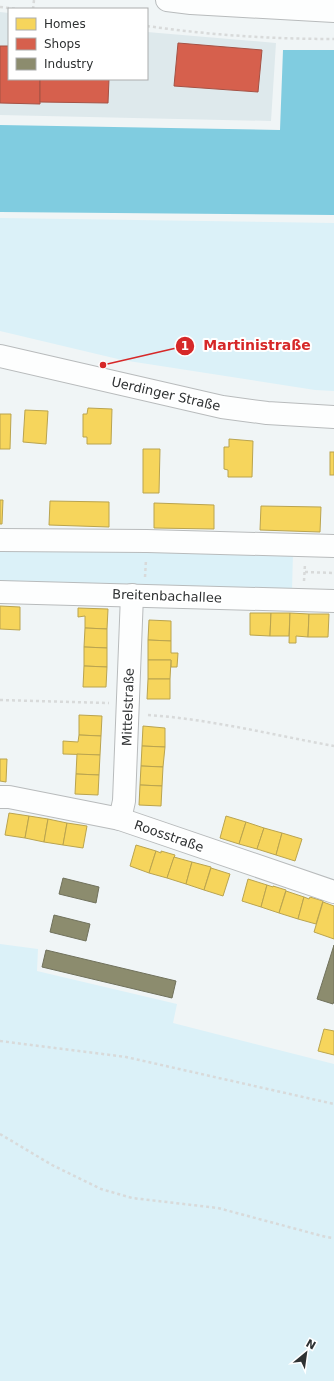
<svg xmlns="http://www.w3.org/2000/svg" width="334" height="1381" font-family="'DejaVu Sans',sans-serif">
	<style>
		.built { fill: #dee9ec }
		.green { fill: #dbf1f8 }
		.water { fill: #80cce0 }
		.homes { fill: #f6d55c; stroke: #baa44f }
		.shops { fill: #d6604d; stroke: #a45245 }
		.industry { fill: #8c8c6e; stroke: #70715c }
		.lines { fill: none; stroke-linecap: round; stroke-linejoin: round }
		.street-casing { stroke: #b8bbbc; stroke-width: 24 }
		.secondary-casing { stroke: #b8bbbc; stroke-width: 24 }
		.path { stroke: #d8dada; stroke-width: 2.5; stroke-dasharray: 3 3; stroke-linecap: butt }
		.street { stroke: #fdfefe; stroke-width: 22 }
		.secondary { stroke: #fdfefe; stroke-width: 22 }
		.labels { text-anchor: middle; dominant-baseline: central; stroke-width: 4; stroke-linejoin: round; paint-order: stroke }
		.street-label { font-size: 13px; fill: #2e3132; stroke: #fff }
		.leader { fill: none; stroke: #d62828; stroke-width: 1.5 }
		.callout-dot { fill: #d62828; stroke: #fff; stroke-width: 1.5 }
		.mark-label { font-size: 12px; text-anchor: middle; font-weight: bold; fill: #fff }
		.callout-label { font-size: 14px; text-anchor: middle; font-weight: bold; fill: #d62828; stroke: #fff; stroke-width: 4; stroke-linejoin: round; paint-order: stroke }
	</style>
	<rect width="100%" height="100%" fill="#f0f5f6"/>
	<path class="built" d="M0 12 9 13V79H147V32L276 43 271 121 0 115Z"/>
	<g class="green">
		<path d="M0 218 334 223V391L315 390 122 360 0 331Z"/>
		<path d="M0 546 293 553 292 591 0 582Z"/>
		<path d="M0 944 38 949 37 971 177 1004 173 1023 334 1064V1381H0Z"/>
	</g>
	<path class="water" d="M283 50H334V215L0 212V125L280 130Z"/>
	<g class="homes">
		<path d="M88 408 112 409 111 444H87V437H83V414H87Z"/>
		<path d="M25 410 48 411 46 444 23 442Z"/>
		<path d="M0 414H11L10 449H0Z"/>
		<path d="M229 439 253 441 252 477H228V470L224 469V447H229Z"/>
		<path d="M143 449H160L159 493H143Z"/>
		<rect x="330" y="452" width="4" height="23"/>
		<path d="M0 500H3L2 524H0Z"/>
		<path d="M50 501 109 502V527L49 525Z"/>
		<path d="M154 503 214 505V529L154 528Z"/>
		<path d="M261 506 321 507 320 532 260 530Z"/>
		<path d="M0 606 20 607V630L0 629Z"/>
		<path d="M78 608 108 609 107 629 85 628V616L78 617Z"/>
		<path d="M250 613H271L270 636 250 635Z"/>
		<path d="M271 613H290L289 636H270Z"/>
		<path d="M290 613 309 614 308 637 296 636V643H289Z"/>
		<path d="M309 614H329L328 637H308Z"/>
		<path d="M149 620 171 621V641L148 640Z"/>
		<path d="M85 628 107 629V648L84 647Z"/>
		<path d="M148 640 171 641V653H178L177 667H171V660H148Z"/>
		<path d="M84 647 107 648V667L84 666Z"/>
		<path d="M148 660H171L170 679H148Z"/>
		<path d="M84 666 107 667 106 687H83Z"/>
		<path d="M148 679H170V699H147Z"/>
		<path d="M79 715 102 716 101 736 79 735Z"/>
		<path d="M143 726 165 728V747L142 746Z"/>
		<path d="M79 735 101 736 100 755 63 754V741L78 742Z"/>
		<path d="M142 746 165 747 163 767 141 766Z"/>
		<path d="M77 754 100 755 99 775 76 774Z"/>
		<path d="M0 759H7L6 782 0 781Z"/>
		<path d="M141 766 163 767 162 786 140 785Z"/>
		<path d="M76 774 99 775 98 795 75 794Z"/>
		<path d="M140 785 162 786 161 806 139 805Z"/>
		<path d="M9 813 29 816 25 838 5 835Z"/>
		<path d="M29 816 48 819 44 842 25 838Z"/>
		<path d="M226 816 246 822 239 844 220 838Z"/>
		<path d="M48 819 67 823 63 845 44 842Z"/>
		<path d="M246 822 264 828 257 849 239 844Z"/>
		<path d="M67 823 87 826 83 848 63 845Z"/>
		<path d="M264 828 282 833 276 855 257 849Z"/>
		<path d="M282 833 302 839 295 861 276 855Z"/>
		<path d="M136 845 156 851 149 873 130 866Z"/>
		<path d="M156 851 161 853V851L175 855 167 878 149 873Z"/>
		<path d="M174 857 192 862 186 884 167 878Z"/>
		<path d="M192 862 211 867 204 890 186 884Z"/>
		<path d="M211 868 230 874 223 896 204 890Z"/>
		<path d="M248 879 267 885 261 907 242 901Z"/>
		<path d="M267 885 273 887V886L286 890 279 913 261 907Z"/>
		<path d="M286 891 304 897 298 919 279 913Z"/>
		<path d="M304 897 309 899 310 897 323 901 316 924 298 919Z"/>
		<path d="M323 902 334 906V939L314 932Z"/>
		<path d="M324 1029 334 1031V1055L318 1051Z"/>
	</g>
	<g class="shops">
		<path d="M178 43 262 50 258 92 174 86Z"/>
		<path d="M0 46H9V79H40V104L0 103Z"/>
		<path d="M40 79H109L108 103 40 102Z"/>
	</g>
	<g class="industry">
		<path d="M63 878 99 887 96 903 59 894Z"/>
		<path d="M54 915 90 924 86 941 50 932Z"/>
		<path d="M334 945V1001L333 1004 317 999Z"/>
		<path d="M46 950 176 981 172 998 42 967Z"/>
	</g>
	<g class="lines">
		<g class="street-casing">
			<g id="street">
				<path d="M0 356 222 407 267 413 334 417"/>
				<path d="M0 540 147 541 334 546"/>
				<path d="M0 592 334 601"/>
				<path d="M0 797H9L120 819 334 892"/>
				<path d="M120 819 124 801 132 595"/>
			</g>
		</g>
		<g class="secondary-casing">
			<path id="secondary" d="M167 0 191 3 334 11"/>
		</g>
		<g class="path">
			<path d="M0 7 17 9"/>
			<path d="M33 9 34 0"/>
			<path d="M147 26C209 35 271 39 334 39"/>
			<path d="M305 572 334 573"/>
			<path d="M145 577 146 560"/>
			<path d="M304 581 305 564"/>
			<path d="M0 700 109 703"/>
			<path d="M148 715C210 719 273 735 334 746"/>
			<path d="M0 1041 126 1057 334 1104"/>
			<path d="M0 1134 52 1165 101 1189 132 1198 218 1208 326 1237 334 1238"/>
		</g>
		<use href="#street" class="street"/>
		<use href="#secondary" class="secondary"/>
	</g>
	<g class="labels">
		<g class="street-label">
			<text transform="translate(166 394) rotate(13)">Uerdinger Straße</text>
			<text transform="translate(167 596) rotate(2)">Breitenbachallee</text>
			<text transform="translate(128 707) rotate(-88)">Mittelstraße</text>
			<text transform="translate(169 836) rotate(19)">Roosstraße</text>
		</g>
	</g>
	<path class="leader" d="M103 365L185 346"/>
	<g class="callout-dot">
		<circle cx="103" cy="365" r="4"/>
		<circle cx="185" cy="346" r="10"/>
	</g>
	<g class="mark-label">
		<text x="185" y="350">1</text>
	</g>
	<g class="callout-label">
		<text x="257" y="350">Martinistraße</text>
	</g>
	<rect x="8" y="8" width="140" height="72" fill="#ffffff" stroke="#abadad"/>
	<rect x="16" y="18" width="20" height="12" fill="#f6d55c" stroke="#abadad"/>
	<text x="44" y="28" font-size="12" fill="#2e3132">Homes</text>
	<rect x="16" y="38" width="20" height="12" fill="#d6604d" stroke="#abadad"/>
	<text x="44" y="48" font-size="12" fill="#2e3132">Shops</text>
	<rect x="16" y="58" width="20" height="12" fill="#8c8c6e" stroke="#abadad"/>
	<text x="44" y="68" font-size="12" fill="#2e3132">Industry</text>
	<g transform="translate(306 1353) rotate(29)" stroke="#ffffff" stroke-width="3" paint-order="stroke">
	<path d="M0-3L7 15L0 10L-7 15Z" fill="#2e3132"/>
	<text y="-6" font-size="11" font-weight="bold" text-anchor="middle" fill="#2e3132">N</text>
	</g>
</svg>
